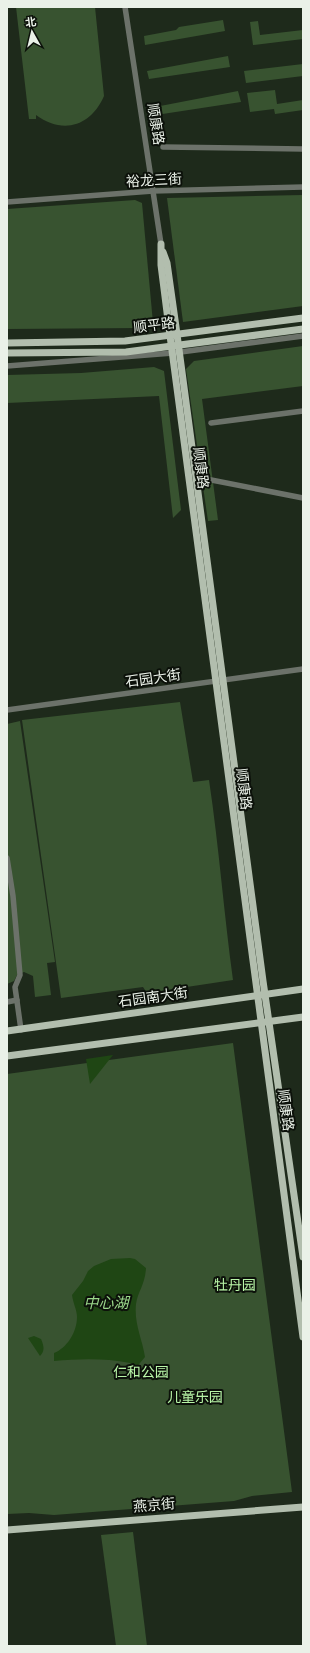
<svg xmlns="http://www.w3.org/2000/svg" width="310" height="1653" font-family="Arial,'Noto Sans SC',sans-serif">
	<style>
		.green { fill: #385330 }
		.water { fill: #1f4614 }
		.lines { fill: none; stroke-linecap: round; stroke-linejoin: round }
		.minor { stroke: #6c726a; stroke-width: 5.5 }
		.major { stroke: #b2beae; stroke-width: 7 }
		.labels { text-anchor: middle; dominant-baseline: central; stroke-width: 4; stroke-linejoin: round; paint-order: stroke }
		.street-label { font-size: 14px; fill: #eaf1e8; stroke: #0c110a }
		.park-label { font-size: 14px; fill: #b9f6a8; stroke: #0c110a }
		.water-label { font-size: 15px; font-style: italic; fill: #9bd78b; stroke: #0c110a }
	</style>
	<rect width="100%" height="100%" fill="#1e2a1b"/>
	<g class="green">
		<path d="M16 7H95L104 96C91 126 63 135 36 115V119H29Z"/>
		<path d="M223 20 225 31 145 45 144 36 176 30 179 27Z"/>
		<path d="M258 21 260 35 303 30V39L253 45 250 22Z"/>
		<path d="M228 56 230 67 149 79 147 71Z"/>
		<path d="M303 64V76L246 83 244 71Z"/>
		<path d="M275 90 277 104 303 100V110L275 114 274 109 250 112 247 93Z"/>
		<path d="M238 91 241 102 156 115 155 107Z"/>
		<path d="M303 195V306L183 322 167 198Z"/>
		<path d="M135 200 142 203 153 323 140 328 7 329V209Z"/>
		<path d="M303 346V386L202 399 218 520 208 521 186 369 194 361Z"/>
		<path d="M154 367 164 371 181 510 173 518 159 396 7 403V375L81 373Z"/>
		<path d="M180 702 193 782 209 780C219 847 224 914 233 980L147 993 143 987 61 998 22 720Z"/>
		<path d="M20 721 55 962 47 963 51 995 35 997 33 976 24 972 17 975 14 981 7 984V724Z"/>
		<path d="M233 1043 292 1492 252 1496 234 1501 54 1515 29 1513 7 1514V1074Z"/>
		<path d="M133 1532 147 1646H116L101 1535Z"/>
	</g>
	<g class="water">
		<path d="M113 1055 90 1084 86 1059Z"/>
		<path d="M130 1258 135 1259 146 1268C145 1285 138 1291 136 1304 134 1324 142 1338 145 1357L135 1369 130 1363C104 1358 79 1359 54 1361V1353C67 1348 77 1332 77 1317 77 1310 73 1303 72 1295L83 1281 88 1271 94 1266 111 1259Z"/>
		<path d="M34 1336 41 1339C44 1346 45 1351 40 1356L28 1338Z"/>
	</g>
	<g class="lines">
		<g class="minor">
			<path d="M125 7 161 244"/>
			<path d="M163 147 303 149"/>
			<path d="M7 202 153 191 303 187"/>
			<path d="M7 366 173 353 303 336"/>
			<path d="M211 423 303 411"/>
			<path d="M196 477 303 498"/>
			<path d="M7 710 303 669"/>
			<path d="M7 858 13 896 20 975 15 987 21 1030"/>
			<path d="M7 1002 17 1000"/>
		</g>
		<g class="major">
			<path d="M161 244V265L169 328 303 1337"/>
			<path d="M163 252 167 263 176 327 263 981 303 1257"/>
			<path d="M7 343 125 341 303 318"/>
			<path d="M7 353 126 352 303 329"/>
			<path d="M7 1031 303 989"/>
			<path d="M7 1056 303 1017"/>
			<path d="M7 1530 303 1507"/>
		</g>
	</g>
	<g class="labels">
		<g class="street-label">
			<text transform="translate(156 124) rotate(81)">顺康路</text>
			<text transform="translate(154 180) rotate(-3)">裕龙三街</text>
			<text transform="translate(154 325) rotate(-7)">顺平路</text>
			<text transform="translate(201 468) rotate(83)">顺康路</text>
			<text transform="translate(153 678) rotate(-8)">石园大街</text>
			<text transform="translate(244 789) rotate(83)">顺康路</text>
			<text transform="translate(153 997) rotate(-8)">石园南大街</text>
			<text transform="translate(286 1110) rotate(82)">顺康路</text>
			<text transform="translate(154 1505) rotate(-5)">燕京街</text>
		</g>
		<g class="park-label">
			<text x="235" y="1285">牡丹园</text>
			<text x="141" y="1372">仁和公园</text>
			<text x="195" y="1397">儿童乐园</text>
		</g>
		<g class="water-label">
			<text x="106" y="1302">中心湖</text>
		</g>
	</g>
	<rect width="310" height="1653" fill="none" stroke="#eaf1e8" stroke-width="16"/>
	<g transform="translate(32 32) rotate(352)" stroke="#0c110a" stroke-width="3" paint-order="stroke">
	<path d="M0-3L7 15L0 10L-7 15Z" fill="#eaf1e8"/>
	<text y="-6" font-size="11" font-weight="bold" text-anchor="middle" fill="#eaf1e8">北</text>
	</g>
</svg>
